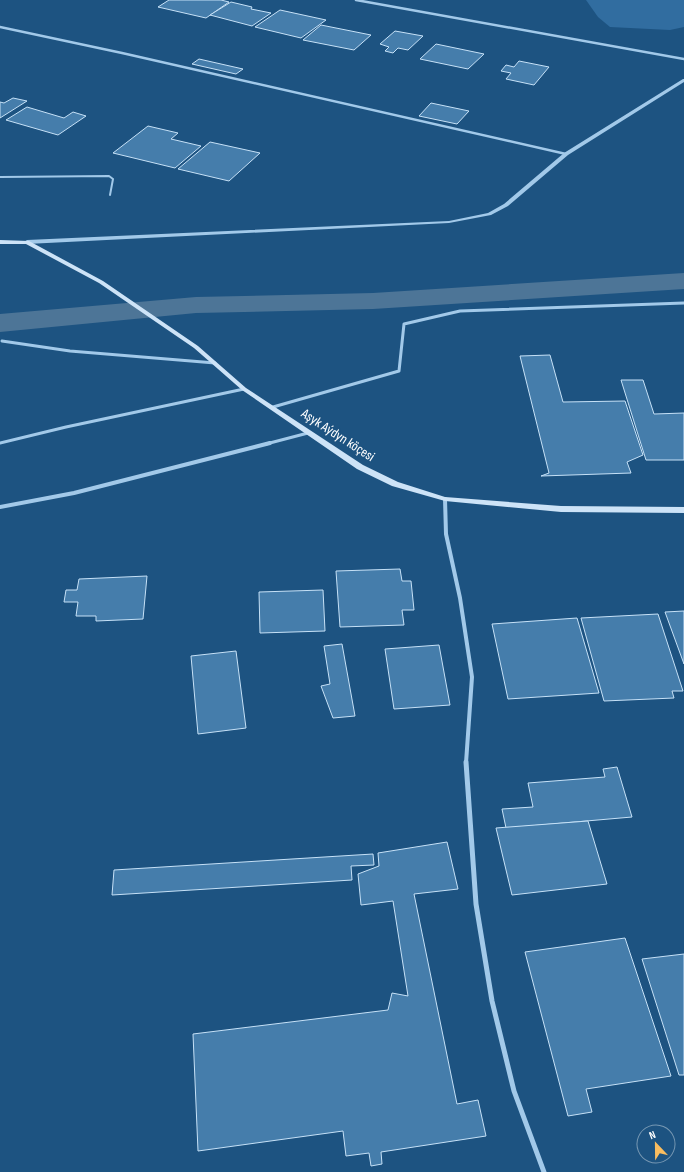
<svg xmlns="http://www.w3.org/2000/svg" width="684" height="1172" font-family="'Sofia Sans Condensed',sans-serif">
	<style>
		.green { fill: #316da0 }
		.lines { fill: none; stroke-linecap: round; stroke-linejoin: round }
		.canal { fill: #4d7597; fill-rule: evenodd }
		.building { fill: #457dab; stroke: #c6e1f7 }
		.service { stroke: #a2c9e9; stroke-width: 2 }
		.minor-far3 { stroke: #a2c9e9; stroke-width: 2.5 }
		.minor-far2 { stroke: #a2c9e9; stroke-width: 3 }
		.minor-far1 { stroke: #a2c9e9; stroke-width: 4 }
		.minor { stroke: #a2c9e9; stroke-width: 5 }
		.tertiary { fill: #a2c9e9; fill-rule: evenodd }
		.secondary { fill: #cde3f7; fill-rule: evenodd }
		.labels { text-anchor: middle; dominant-baseline: central; stroke-width: 3; stroke-linejoin: round; paint-order: stroke }
		.street-label { font-size: 14px; fill: #fff; stroke: #1d5381 }
	</style>
	<rect width="100%" height="100%" fill="#1d5381"/>
	<path class="green" d="M586 0H684V27L670 30 610 27 598 17Z"/>
	<g class="lines">
		<path class="canal" d="M684 273V289L373 309 196 313 0 332V314L196 297 373 293Z"/>
	</g>
	<g class="building">
		<path d="M169 0H221L229 2 206 18 158 7Z"/>
		<path d="M231 2 252 7 251 9 271 13 252 26 210 15Z"/>
		<path d="M280 10 326 20 301 38 255 27Z"/>
		<path d="M321 25 371 35 354 50 303 40Z"/>
		<path d="M395 31 423 36 408 50 398 48 393 53 385 51 389 47 380 44Z"/>
		<path d="M436 44 484 54 468 69 420 59Z"/>
		<path d="M199 59 243 69 236 74 192 64Z"/>
		<path d="M519 61 549 67 534 85 506 79 511 73 501 71 506 65 514 67Z"/>
		<path d="M13 98 27 101 0 118V102L4 103Z"/>
		<path d="M431 103 469 111 457 124 419 116Z"/>
		<path d="M27 107 64 118 73 112 86 116 58 135 6 120Z"/>
		<path d="M148 126 178 133 171 139 201 146 175 168 113 153Z"/>
		<path d="M210 142 260 153 229 181 178 169Z"/>
		<path d="M550 355 563 402 625 401 643 455 627 462 631 473 541 476 549 473 520 356Z"/>
		<path d="M621 380H643L654 414 684 413V460H646Z"/>
		<path d="M400 569 402 581H411L414 610H402L404 625 340 627 336 571Z"/>
		<path d="M147 576 143 619 96 621V616H76L78 602H64L66 590H77L79 579Z"/>
		<path d="M323 590 325 631 260 633 259 592Z"/>
		<path d="M684 611V664L665 612Z"/>
		<path d="M658 614 683 691H672L674 698 604 701 581 618Z"/>
		<path d="M577 618 599 693 508 699 492 624Z"/>
		<path d="M342 644 355 716 333 718 321 686 330 684 324 646Z"/>
		<path d="M439 645 450 705 394 709 385 649Z"/>
		<path d="M236 651 246 728 198 734 191 656Z"/>
		<path d="M617 767 632 817 506 828 502 809 533 807 528 783 605 777 603 769Z"/>
		<path d="M588 821 607 884 512 895 496 828Z"/>
		<path d="M447 842 458 889 414 894 457 1104 478 1100 486 1136 381 1152 382 1164 371 1166 369 1153 346 1156 343 1131 198 1151 193 1034 388 1010 392 993 408 996 393 901 361 905 358 874 379 866 378 853Z"/>
		<path d="M373 854 374 865 351 866 352 880 112 895 114 870Z"/>
		<path d="M625 938 671 1076 586 1089 592 1112 568 1116 525 952Z"/>
		<path d="M684 954V1075H679L642 959Z"/>
	</g>
	<g class="lines">
		<path class="service" d="M0 177 109 176 113 179 110 195"/>
		<g class="minor-far3">
			<path d="M356 0 684 59"/>
			<path d="M0 27 122 53 566 154"/>
		</g>
		<g class="minor-far2">
			<path d="M2 341 70 351 215 363"/>
			<path d="M273 407 399 371 404 324 460 311 684 303"/>
			<path d="M0 443 66 427 244 389"/>
			<path d="M266 444 308 433"/>
		</g>
		<g class="minor-far1">
			<path d="M445 499 446 534 460 598 472 677 466 763"/>
			<path d="M0 507 74 493 270 443"/>
		</g>
		<path class="minor" d="M466 762 476 904 492 1001 514 1091 544 1172"/>
		<path class="tertiary" d="M683 79H684V82L568 155 508 206 491 215 449 223 27 244 24 242 27 240 449 221 488 213 504 204 564 153Z"/>
		<path class="secondary" d="M0 240 29 241 103 281 198 346 246 388 363 465 398 482 445 497 561 506 684 507V513L561 512 445 501 392 486 357 469 242 390 194 348 99 283 26 244H0Z"/>
	</g>
	<g class="labels">
		<g class="street-label">
			<text transform="translate(338 435) rotate(33)">Aşyk Aýdyn köçesi</text>
		</g>
	</g>
	<g transform="translate(656 1144) rotate(338)"><circle r="19" fill="#1d5381" stroke="#7798b3"/>
	<path d="M0-3L7 15L0 10L-7 15Z" fill="#f9bd60"/>
	<text y="-6" font-size="11" font-weight="bold" text-anchor="middle" fill="#ffffff">N</text>
	</g>
</svg>
